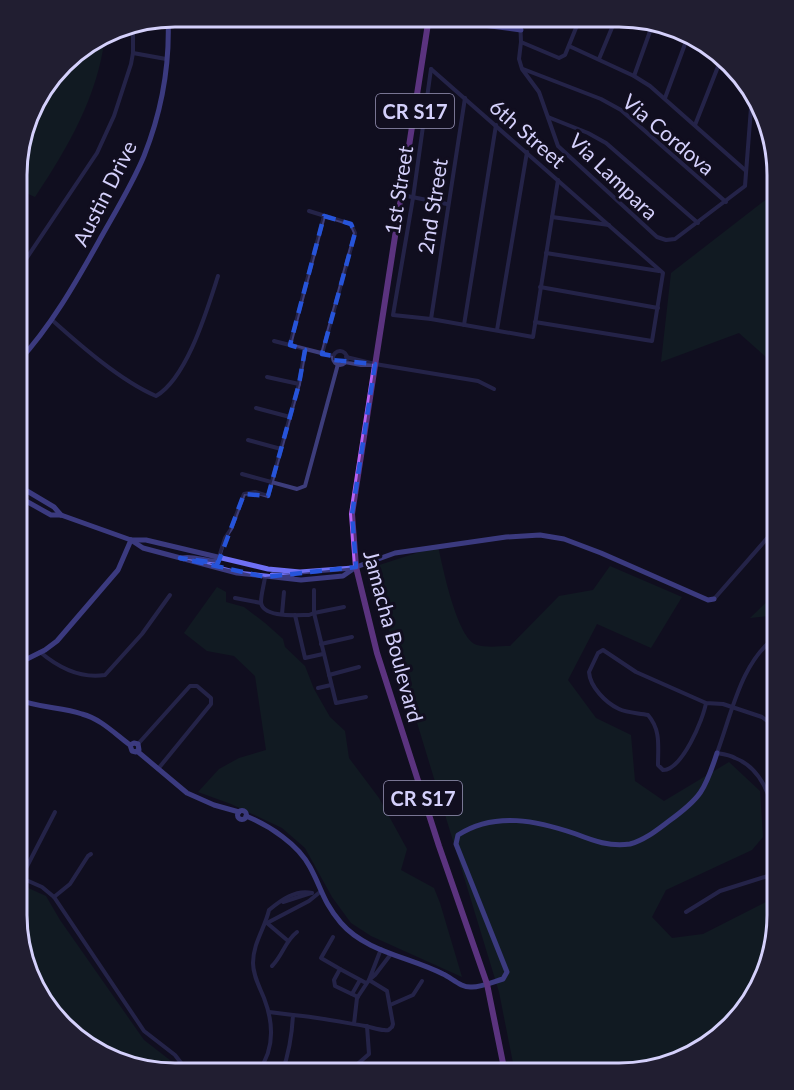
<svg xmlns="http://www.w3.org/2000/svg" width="794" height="1090" font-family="Lato,sans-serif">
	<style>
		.green { fill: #122927 }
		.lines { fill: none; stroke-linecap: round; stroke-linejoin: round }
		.street { stroke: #3d3d7b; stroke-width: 4 }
		.secondary { stroke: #6f70f4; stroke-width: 5 }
		.primary { stroke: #b760f3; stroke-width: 6 }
		.marked { fill: none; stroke: #2654da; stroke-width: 4.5; stroke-dasharray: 12 8; stroke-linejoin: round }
		.labels { text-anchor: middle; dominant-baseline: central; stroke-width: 6; stroke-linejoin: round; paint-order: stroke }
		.shield { fill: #110e1f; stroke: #9a96b9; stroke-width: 1.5 }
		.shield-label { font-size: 20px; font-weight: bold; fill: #d4d0fb }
		.street-label { font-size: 21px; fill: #d4d0fb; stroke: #110e1f }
		.rim { fill: none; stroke: #d4d0fb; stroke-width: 3 }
	</style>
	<rect width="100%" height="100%" fill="#110e1f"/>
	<g class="green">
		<path d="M105 36C98 96 68 147 35 197L19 190 18 154 38 96 71 56Z"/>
		<path d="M771 148 777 175V367L739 333 661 362 671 273 768 198Z"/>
		<path d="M438 546C442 564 457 640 477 645 487 648 500 646 510 646L559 596 593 590 610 566 682 597 651 648 597 624 568 680 596 718 631 735 635 781 664 801 729 762 760 791 763 837 752 850 666 890 652 917 672 938 703 934 770 900 777 913V926L751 1003 689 1057 619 1073H515L499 992 370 568Z"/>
		<path d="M217 587 226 592V602L244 607 265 623 283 639 285 647 305 666 314 689 330 717 345 731 349 758 379 798 407 849 401 870 434 888 440 903 462 977 371 936 351 923 332 897 305 848 282 828 231 804 198 792 219 769 239 758 266 750 255 676 234 656 207 651 184 633Z"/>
		<path d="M777 592V615L750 618Z"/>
		<path d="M17 883 46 896 60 920 144 1040 175 1064 179 1072H155L87 1047 33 985 17 915Z"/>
	</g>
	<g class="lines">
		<g class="street">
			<path d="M520 18 521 42 519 59 522 69 539 92 558 146 657 237 666 240 675 239 745 186 752 95"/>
			<path d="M521 42 559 58 565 55 580 18"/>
			<path d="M569 46 634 76 650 86 745 170"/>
			<path d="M133 53 166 59"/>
			<path d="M599 59 616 18"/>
			<path d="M431 69 413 198 393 315 431 319 533 337 558 180"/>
			<path d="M431 69 663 273 652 341 535 322"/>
			<path d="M523 69 601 99 621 110 726 202"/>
			<path d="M634 76 653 23"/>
			<path d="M665 98 688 36"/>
			<path d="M548 117 588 133 606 143 698 223"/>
			<path d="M695 125 721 59"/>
			<path d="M402 195 447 204"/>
			<path d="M309 211 351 224 355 233 322 354"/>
			<path d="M552 217 609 225"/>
			<path d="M546 253 659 271"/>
			<path d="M18 271 97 153 114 116 131 64 133 53V24"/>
			<path d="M540 287 658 308"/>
			<path d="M431 319 465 98"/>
			<path d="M52 320C81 346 121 381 156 396 187 378 207 310 218 276"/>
			<path d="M464 325 496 125"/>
			<path d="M497 330 527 152"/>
			<path d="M274 341 333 356"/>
			<path d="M290 345 324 216"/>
			<circle cx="340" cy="358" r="7"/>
			<path d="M346 357 375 364 478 381 494 389"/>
			<path d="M345 362 361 365H372"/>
			<path d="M267 377 299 384"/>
			<path d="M256 408 290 417"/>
			<path d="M248 440 281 449"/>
			<path d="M242 474 297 489 305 486 338 364"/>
			<path d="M219 557 225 538 231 529 244 494 255 492 268 496 299 384 305 350"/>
			<path d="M265 577C264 585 261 594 261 602 262 618 297 615 309 615L314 613 336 703 366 697"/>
			<path d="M314 590V613L344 607"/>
			<path d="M235 598 261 603"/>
			<path d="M714 599 777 527"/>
			<path d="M282 614 284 592"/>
			<path d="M295 615 305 658 323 654"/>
			<path d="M321 644 352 637"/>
			<path d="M40 652C59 668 80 679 105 675L142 634 170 595"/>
			<path d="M329 675 359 667"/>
			<path d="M318 688 331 685"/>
			<path d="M706 703C703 720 682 770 663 770L658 765C658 746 661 730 648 715 639 713 627 713 619 709 606 703 590 687 589 672L598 653 603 650 636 672 706 703 723 704 762 717 770 723 777 721"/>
			<path d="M17 738 26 744"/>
			<path d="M138 744 190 686H197L211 698V704L202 715 158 769"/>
			<path d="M17 876 42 887 54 897 144 1031 175 1055 188 1072"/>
			<path d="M21 878 55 812"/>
			<path d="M777 889C764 866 770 847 772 822 774 797 759 767 735 758 730 755 723 754 717 753 732 713 741 661 777 636"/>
			<path d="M54 897 70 884 88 856 91 854"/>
			<path d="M283 902 311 893"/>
			<path d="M686 912 720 891 771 875"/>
			<path d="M267 923 309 901 320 892"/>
			<path d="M267 923 287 940"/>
			<path d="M333 937 321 958 340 969 334 980 335 986 358 997"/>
			<path d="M381 949 369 980 375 975 391 954"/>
			<path d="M272 966C283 955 285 941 297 932"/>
			<path d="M340 969 366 983"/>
			<path d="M352 994 360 980"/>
			<path d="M390 1005 413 995 422 981"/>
			<path d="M269 1012 293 1015C292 1036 289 1053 282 1073"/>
			<path d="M293 1015C317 1017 341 1022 365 1026 371 1027 378 1030 384 1030 389 1031 388 1030 392 1027L393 1024 387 991 369 980 357 998 354 1024"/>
			<path d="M258 1072C275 1049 274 1024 264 998 259 986 253 975 253 963 253 943 265 928 269 910 281 900 296 889 312 893"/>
			<path d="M352 1073 353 1068 369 1054 367 1026"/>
		</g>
		<g class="secondary">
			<path d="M429 18 521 30"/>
			<path d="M18 362C51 326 75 284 99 241 114 214 132 185 144 156 161 113 170 64 168 18"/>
			<path d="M17 485 54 507 61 515"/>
			<path d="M17 496 51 515H61L131 540H146L268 569 300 572 353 568"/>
			<path d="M131 540 143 548 237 573 301 580 343 576 356 567 395 553 506 537 540 535 564 539 601 553 708 600 714 599"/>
			<path d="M181 558C194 555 205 562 218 561L219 558"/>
			<path d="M272 575 290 576 295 573"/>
			<path d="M17 664 45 650 57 641 118 570 131 540"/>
			<path d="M17 699C38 708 61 707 82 714 101 719 115 734 130 745L132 751 136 752 139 750 138 744 134 743 130 745"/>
			<path d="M137 751 187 793 214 805 239 812"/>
			<circle cx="242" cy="815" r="4.5"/>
			<path d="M246 816C270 826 298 844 310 867 322 889 323 902 341 923 366 952 410 957 443 974 452 978 461 988 472 987 482 987 493 982 503 979L507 972 456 844 458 835C495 811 538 821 576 834 594 841 610 847 630 844 645 840 657 830 669 821 701 798 705 790 717 753"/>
		</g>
		<path class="primary" d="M429 17 352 514 356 567 377 653 439 846 487 984 505 1073"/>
	</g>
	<path d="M0 0H794V1090H0ZM324 216 351 224 355 233 322 354 333 356V360L375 364 352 514 356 567 265 577 180 558 218 563 244 494 268 496 299 384 305 350 290 345Z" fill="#110e1f" fill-opacity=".55" fill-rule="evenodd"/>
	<path class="marked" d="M324 216 351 224 355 233 322 354 333 356V360L375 364 352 514 356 567 265 577 180 558 218 563 244 494 268 496 299 384 305 350 290 345Z"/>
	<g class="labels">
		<g class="shield">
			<rect x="376" y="94" width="78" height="34" rx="4.5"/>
			<rect x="384" y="781" width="78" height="34" rx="4.5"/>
		</g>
		<g class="shield-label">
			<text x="415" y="111">CR S17</text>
			<text x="423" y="798">CR S17</text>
		</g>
		<g class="street-label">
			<text transform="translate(528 133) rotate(41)">6th Street</text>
			<text transform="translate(669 134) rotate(40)">Via Cordova</text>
			<text transform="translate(614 176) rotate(44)">Via Lampara</text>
			<text transform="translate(398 190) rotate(-81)">1st Street</text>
			<text transform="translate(104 193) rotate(-63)">Austin Drive</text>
			<text transform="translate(432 206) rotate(-81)">2nd Street</text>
			<text transform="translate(394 636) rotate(75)">Jamacha Boulevard</text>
		</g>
	</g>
	<path d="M0 0H794V1090H0ZM175 27H619A148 148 0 0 1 767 175V915A148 148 0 0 1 619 1063H175A148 148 0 0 1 27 915V175A148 148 0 0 1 175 27Z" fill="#211e31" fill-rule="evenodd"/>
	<path class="rim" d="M175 27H619A148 148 0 0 1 767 175V915A148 148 0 0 1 619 1063H175A148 148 0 0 1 27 915V175A148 148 0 0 1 175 27Z"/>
</svg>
